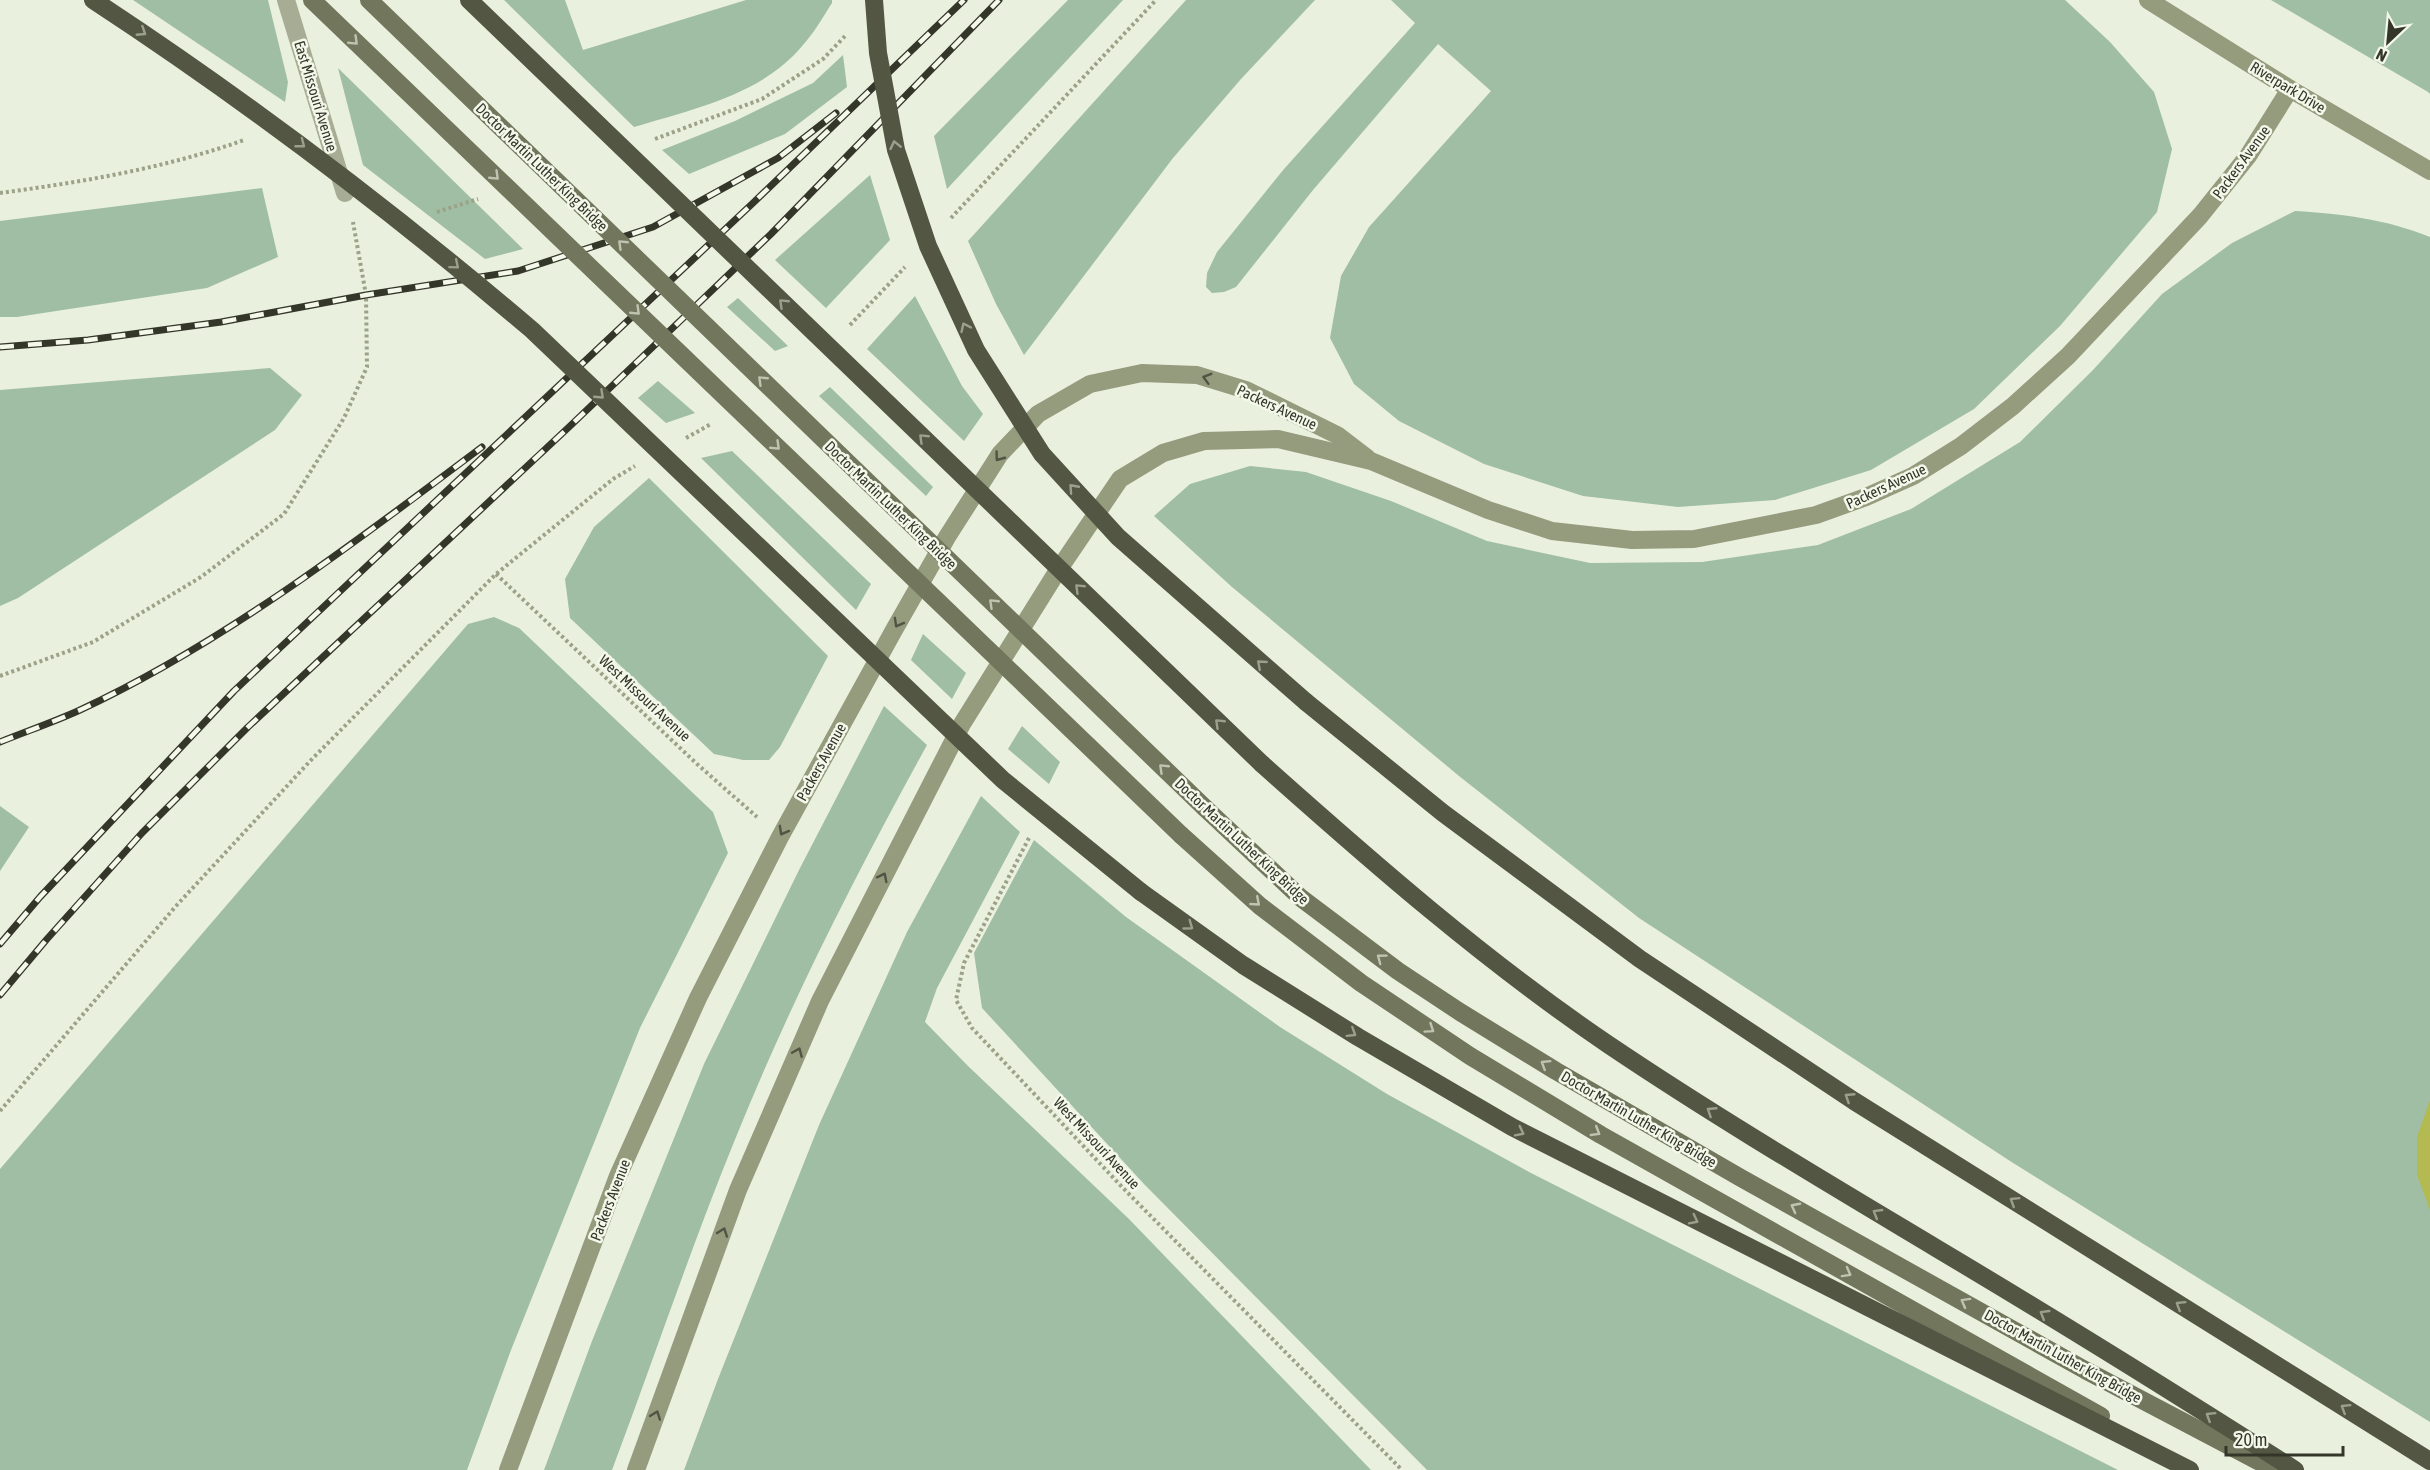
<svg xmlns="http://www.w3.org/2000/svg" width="2430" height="1470" font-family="'Asap Condensed',sans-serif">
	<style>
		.green { fill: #a0bea4 }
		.building { fill: #b4ba52 }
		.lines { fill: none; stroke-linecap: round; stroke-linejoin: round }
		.path { stroke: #9ba287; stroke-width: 4; stroke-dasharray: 3 3; stroke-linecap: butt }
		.street { stroke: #a7ad94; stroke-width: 18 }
		.secondary { stroke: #959b7d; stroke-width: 18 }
		.primary { stroke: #72765c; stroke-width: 18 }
		.highway { stroke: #535642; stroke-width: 18 }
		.rail-casing { stroke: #34362a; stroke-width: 7 }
		.rail { stroke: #f3f8ea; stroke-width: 4.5; stroke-dasharray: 14; stroke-linecap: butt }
		.primary-bridge { stroke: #72765c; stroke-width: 18 }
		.highway-bridge { stroke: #535642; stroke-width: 18 }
		.oneway { stroke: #9b9f8e }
		.oneway2 { stroke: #bfc4b1 }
		.oneway3 { stroke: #515443 }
		.labels { text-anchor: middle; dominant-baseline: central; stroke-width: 5; stroke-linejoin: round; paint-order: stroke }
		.street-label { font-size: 15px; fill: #34362a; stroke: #f3f8ea }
	</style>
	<rect width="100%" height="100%" fill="#eaf0de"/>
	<g class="green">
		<path d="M133 0H268L288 82 285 102Z"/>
		<path d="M504 0H565L583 50 746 0H832V3C823 17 814 33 803 45 762 95 693 109 634 127Z"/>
		<path d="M1068 0H1123L947 189 934 136Z"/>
		<path d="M1186 0H1315L1241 79 1173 158 1024 355 996 304 968 241Z"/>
		<path d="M1391 0H2065L2110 42 2154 92 2172 149 2157 212 2060 326 1974 409 1871 470 1775 500 1678 507 1583 496 1484 464 1399 421 1354 384 1330 338 1341 276 1369 227 1491 91 1438 44 1313 190 1236 287 1224 292 1212 293 1206 287 1207 273 1217 252 1284 169 1415 23Z"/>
		<path d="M2271 0H2430V94L2428 92Z"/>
		<path d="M843 55 847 87 785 134 689 174 662 150 735 121 813 83Z"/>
		<path d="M338 68 523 249 485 259 363 165Z"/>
		<path d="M870 175 890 240 826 308 775 260Z"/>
		<path d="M262 188 278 257 207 288 17 317H0V221Z"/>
		<path d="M2295 211C2344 214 2385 219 2430 237V1422L2010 1161 1639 918 1459 776 1232 587 1154 516 1190 484 1250 466 1306 472 1391 501 1487 541 1590 563 1702 562 1818 545 1911 509 2020 442 2093 370 2162 294 2232 243Z"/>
		<path d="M915 296 962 386 983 414 964 441 867 349Z"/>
		<path d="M738 298 788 346 775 351 727 307Z"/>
		<path d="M270 368 302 395 275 430 18 598 0 606V390Z"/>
		<path d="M658 381 695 413 666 423 638 398Z"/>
		<path d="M830 387 933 487 926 496 819 396Z"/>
		<path d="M732 451 871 584 856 610 701 458Z"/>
		<path d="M649 478 828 656 780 747 769 760H743L714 754 570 618 565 579 594 527Z"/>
		<path d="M494 617 519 628 713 812 728 853 640 1028 511 1350 467 1470H0V1169L468 624Z"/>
		<path d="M923 634 966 673 952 699 911 660Z"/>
		<path d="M884 706 927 745C856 874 789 1005 734 1142 690 1250 653 1361 612 1470H544L592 1341 704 1064 799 870Z"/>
		<path d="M1022 726 1060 762 1049 784 1008 749Z"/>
		<path d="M981 796 1020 832 937 988 925 1022 968 1066 1129 1219 1371 1470H684L718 1379 819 1125 907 932Z"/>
		<path d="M0 806 29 827 0 871Z"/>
		<path d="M1034 840 1126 917 1280 1027 1387 1094 1531 1173 2118 1470H1427L1144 1184 982 1008 974 953Z"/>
	</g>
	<path class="building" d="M2430 1100V1210L2417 1175V1137Z"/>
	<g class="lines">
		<g class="path">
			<path d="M655 139 762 99 823 59 846 35"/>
			<path d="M0 193C82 182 166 168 244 140"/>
			<path d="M437 212 478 199"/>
			<path d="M951 218 1156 0"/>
			<path d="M850 325 905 267"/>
			<path d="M686 438 711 424"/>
			<path d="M496 574 697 764 757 817"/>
			<path d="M0 676 93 642 201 577 284 514 344 418 367 367 366 295 353 222"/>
			<path d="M1029 838 964 963 956 1000 972 1028 1123 1188 1402 1470"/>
			<path d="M0 1111 176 906 312 759 496 574 613 479 635 466"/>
		</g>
		<path class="street" d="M286 0 345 193"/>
		<g class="secondary">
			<path d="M2148 0 2290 89 2430 171"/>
			<path d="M508 1470 618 1176 698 998 780 837 894 630 947 537 1000 454 1038 414 1090 384 1142 373 1197 375 1246 390 1337 435 1367 458"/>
			<path d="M636 1470 738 1190 820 1001 962 724 1055 575 1120 479 1163 453 1204 441 1278 439 1371 461 1488 510 1552 531 1632 540 1694 539 1816 515 1866 497 1913 476 1961 446 2013 406 2068 356 2200 216 2248 156 2290 89"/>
		</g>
		<g class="primary">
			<path d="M1205 808 1301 898 1398 971 1460 1012 1556 1071 1741 1178 2085 1370 2275 1470"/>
			<path d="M1181 835 1260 906 1361 983 1470 1056 1601 1135 2101 1416"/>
		</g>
		<g class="highway">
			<path d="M1306 702 1443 813 1640 959 1854 1101 2430 1461"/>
			<path d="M1262 764C1373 863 1485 961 1609 1045 1716 1117 1826 1182 1936 1248 2057 1320 2176 1394 2295 1470"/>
			<path d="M1141 892 1243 965 1358 1037 1512 1127 2190 1470"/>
		</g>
		<g class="rail-casing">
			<g id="rail">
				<path d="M0 347 88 340 221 322 366 295 518 271 653 227 778 158 836 113"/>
				<path d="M0 742C27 731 54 722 80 710 222 644 357 541 482 447"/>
				<path d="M0 944 40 897 234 691 753 203 964 0"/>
				<path d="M0 995 47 939 142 833 248 727 569 427 771 234 999 0"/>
			</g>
		</g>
		<use href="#rail" class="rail"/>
		<g class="primary-bridge">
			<path d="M312 0 1181 835"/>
			<path d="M369 0 1205 808"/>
		</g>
		<g class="highway-bridge">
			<path d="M93 0C247 101 392 211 532 330L1003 780 1141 892"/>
			<path d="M469 0 1262 764"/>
			<path d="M874 0 878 53 896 150 928 246 976 350 1042 454 1118 537 1306 702"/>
		</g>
	</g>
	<defs><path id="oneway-chevron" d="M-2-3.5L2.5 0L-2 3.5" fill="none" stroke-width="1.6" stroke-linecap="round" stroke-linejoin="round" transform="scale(1.5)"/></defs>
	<g class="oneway">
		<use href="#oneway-chevron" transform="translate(142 32) rotate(33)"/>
		<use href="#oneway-chevron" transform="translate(301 144) rotate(38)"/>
		<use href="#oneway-chevron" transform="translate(895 145) rotate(-103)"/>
		<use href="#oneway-chevron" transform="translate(455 265) rotate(40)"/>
		<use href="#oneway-chevron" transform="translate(783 303) rotate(-136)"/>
		<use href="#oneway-chevron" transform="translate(965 327) rotate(-115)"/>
		<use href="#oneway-chevron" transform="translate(600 395) rotate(43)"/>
		<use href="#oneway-chevron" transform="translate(923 438) rotate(-136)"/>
		<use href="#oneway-chevron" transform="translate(1073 488) rotate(-132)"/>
		<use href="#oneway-chevron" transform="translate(1079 588) rotate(-136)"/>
		<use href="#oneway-chevron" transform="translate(1261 664) rotate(-139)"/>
		<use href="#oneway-chevron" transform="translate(1219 723) rotate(-136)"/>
		<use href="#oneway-chevron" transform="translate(1189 926) rotate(36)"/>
		<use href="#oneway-chevron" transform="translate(1352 1033) rotate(32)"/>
		<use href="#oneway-chevron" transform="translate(1849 1097) rotate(-147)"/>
		<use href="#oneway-chevron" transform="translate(1711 1111) rotate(-147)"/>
		<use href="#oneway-chevron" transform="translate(1520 1132) rotate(27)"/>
		<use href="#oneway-chevron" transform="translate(2014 1201) rotate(-148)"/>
		<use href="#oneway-chevron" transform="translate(1877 1213) rotate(-149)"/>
		<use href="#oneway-chevron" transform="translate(1694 1220) rotate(27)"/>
		<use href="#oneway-chevron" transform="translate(2180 1305) rotate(-148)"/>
		<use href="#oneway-chevron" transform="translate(2044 1314) rotate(-149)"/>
		<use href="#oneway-chevron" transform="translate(2345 1408) rotate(-148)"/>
		<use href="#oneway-chevron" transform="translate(2210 1416) rotate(-148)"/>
	</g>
	<g class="oneway2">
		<use href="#oneway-chevron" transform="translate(354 41) rotate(44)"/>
		<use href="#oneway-chevron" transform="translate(495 176) rotate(44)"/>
		<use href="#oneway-chevron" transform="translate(622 244) rotate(-136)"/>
		<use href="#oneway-chevron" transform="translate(636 311) rotate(44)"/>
		<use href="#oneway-chevron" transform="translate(762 380) rotate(-136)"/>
		<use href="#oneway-chevron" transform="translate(776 446) rotate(44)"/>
		<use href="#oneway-chevron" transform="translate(993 603) rotate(-136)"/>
		<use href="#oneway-chevron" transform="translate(1163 768) rotate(-136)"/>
		<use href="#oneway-chevron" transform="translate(1256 902) rotate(41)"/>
		<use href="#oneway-chevron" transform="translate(1381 958) rotate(-143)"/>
		<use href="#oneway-chevron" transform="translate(1430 1029) rotate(34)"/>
		<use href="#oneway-chevron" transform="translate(1545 1064) rotate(-148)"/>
		<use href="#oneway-chevron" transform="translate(1596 1132) rotate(31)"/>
		<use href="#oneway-chevron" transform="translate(1795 1207) rotate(-152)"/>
		<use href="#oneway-chevron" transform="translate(1847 1273) rotate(29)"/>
		<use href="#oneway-chevron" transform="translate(1965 1302) rotate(-151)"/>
	</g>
	<g class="oneway3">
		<use href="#oneway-chevron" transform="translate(1207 378) rotate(-164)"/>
		<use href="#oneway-chevron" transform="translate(999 457) rotate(127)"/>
		<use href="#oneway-chevron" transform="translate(898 623) rotate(119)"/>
		<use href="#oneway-chevron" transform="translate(783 831) rotate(119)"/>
		<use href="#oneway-chevron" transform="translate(883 877) rotate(-63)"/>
		<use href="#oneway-chevron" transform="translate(798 1052) rotate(-67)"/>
		<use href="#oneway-chevron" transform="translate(723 1232) rotate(-70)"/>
		<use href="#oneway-chevron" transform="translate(656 1415) rotate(-70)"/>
	</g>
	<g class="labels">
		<g class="street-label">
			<text transform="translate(2288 87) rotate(31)">Riverpark Drive</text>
			<text transform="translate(316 96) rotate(73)">East Missouri Avenue</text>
			<text transform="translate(2241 162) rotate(-54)">Packers Avenue</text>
			<text transform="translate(542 167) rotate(44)">Doctor Martin Luther King Bridge</text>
			<text transform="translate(1277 407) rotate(25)">Packers Avenue</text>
			<text transform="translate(1886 486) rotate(-25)">Packers Avenue</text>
			<text transform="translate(891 505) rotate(44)">Doctor Martin Luther King Bridge</text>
			<text transform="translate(645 698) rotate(43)">West Missouri Avenue</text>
			<text transform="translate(821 762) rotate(-61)">Packers Avenue</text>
			<text transform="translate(1242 841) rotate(43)">Doctor Martin Luther King Bridge</text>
			<text transform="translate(1639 1119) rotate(30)">Doctor Martin Luther King Bridge</text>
			<text transform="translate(1097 1143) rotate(47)">West Missouri Avenue</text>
			<text transform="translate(610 1200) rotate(-69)">Packers Avenue</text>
			<text transform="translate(2063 1356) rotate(29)">Doctor Martin Luther King Bridge</text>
		</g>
	</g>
	<g transform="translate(2388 42) rotate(206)" stroke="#f3f8ea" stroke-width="4.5" paint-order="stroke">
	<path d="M0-4.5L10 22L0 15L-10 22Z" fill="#34362a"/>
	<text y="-9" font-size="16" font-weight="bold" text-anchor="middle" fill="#34362a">N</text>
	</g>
	<path d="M2226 1446v9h117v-9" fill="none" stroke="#34362a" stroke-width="3"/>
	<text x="2235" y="1446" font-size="18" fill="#34362a" stroke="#f3f8ea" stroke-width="4.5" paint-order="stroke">20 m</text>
</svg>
